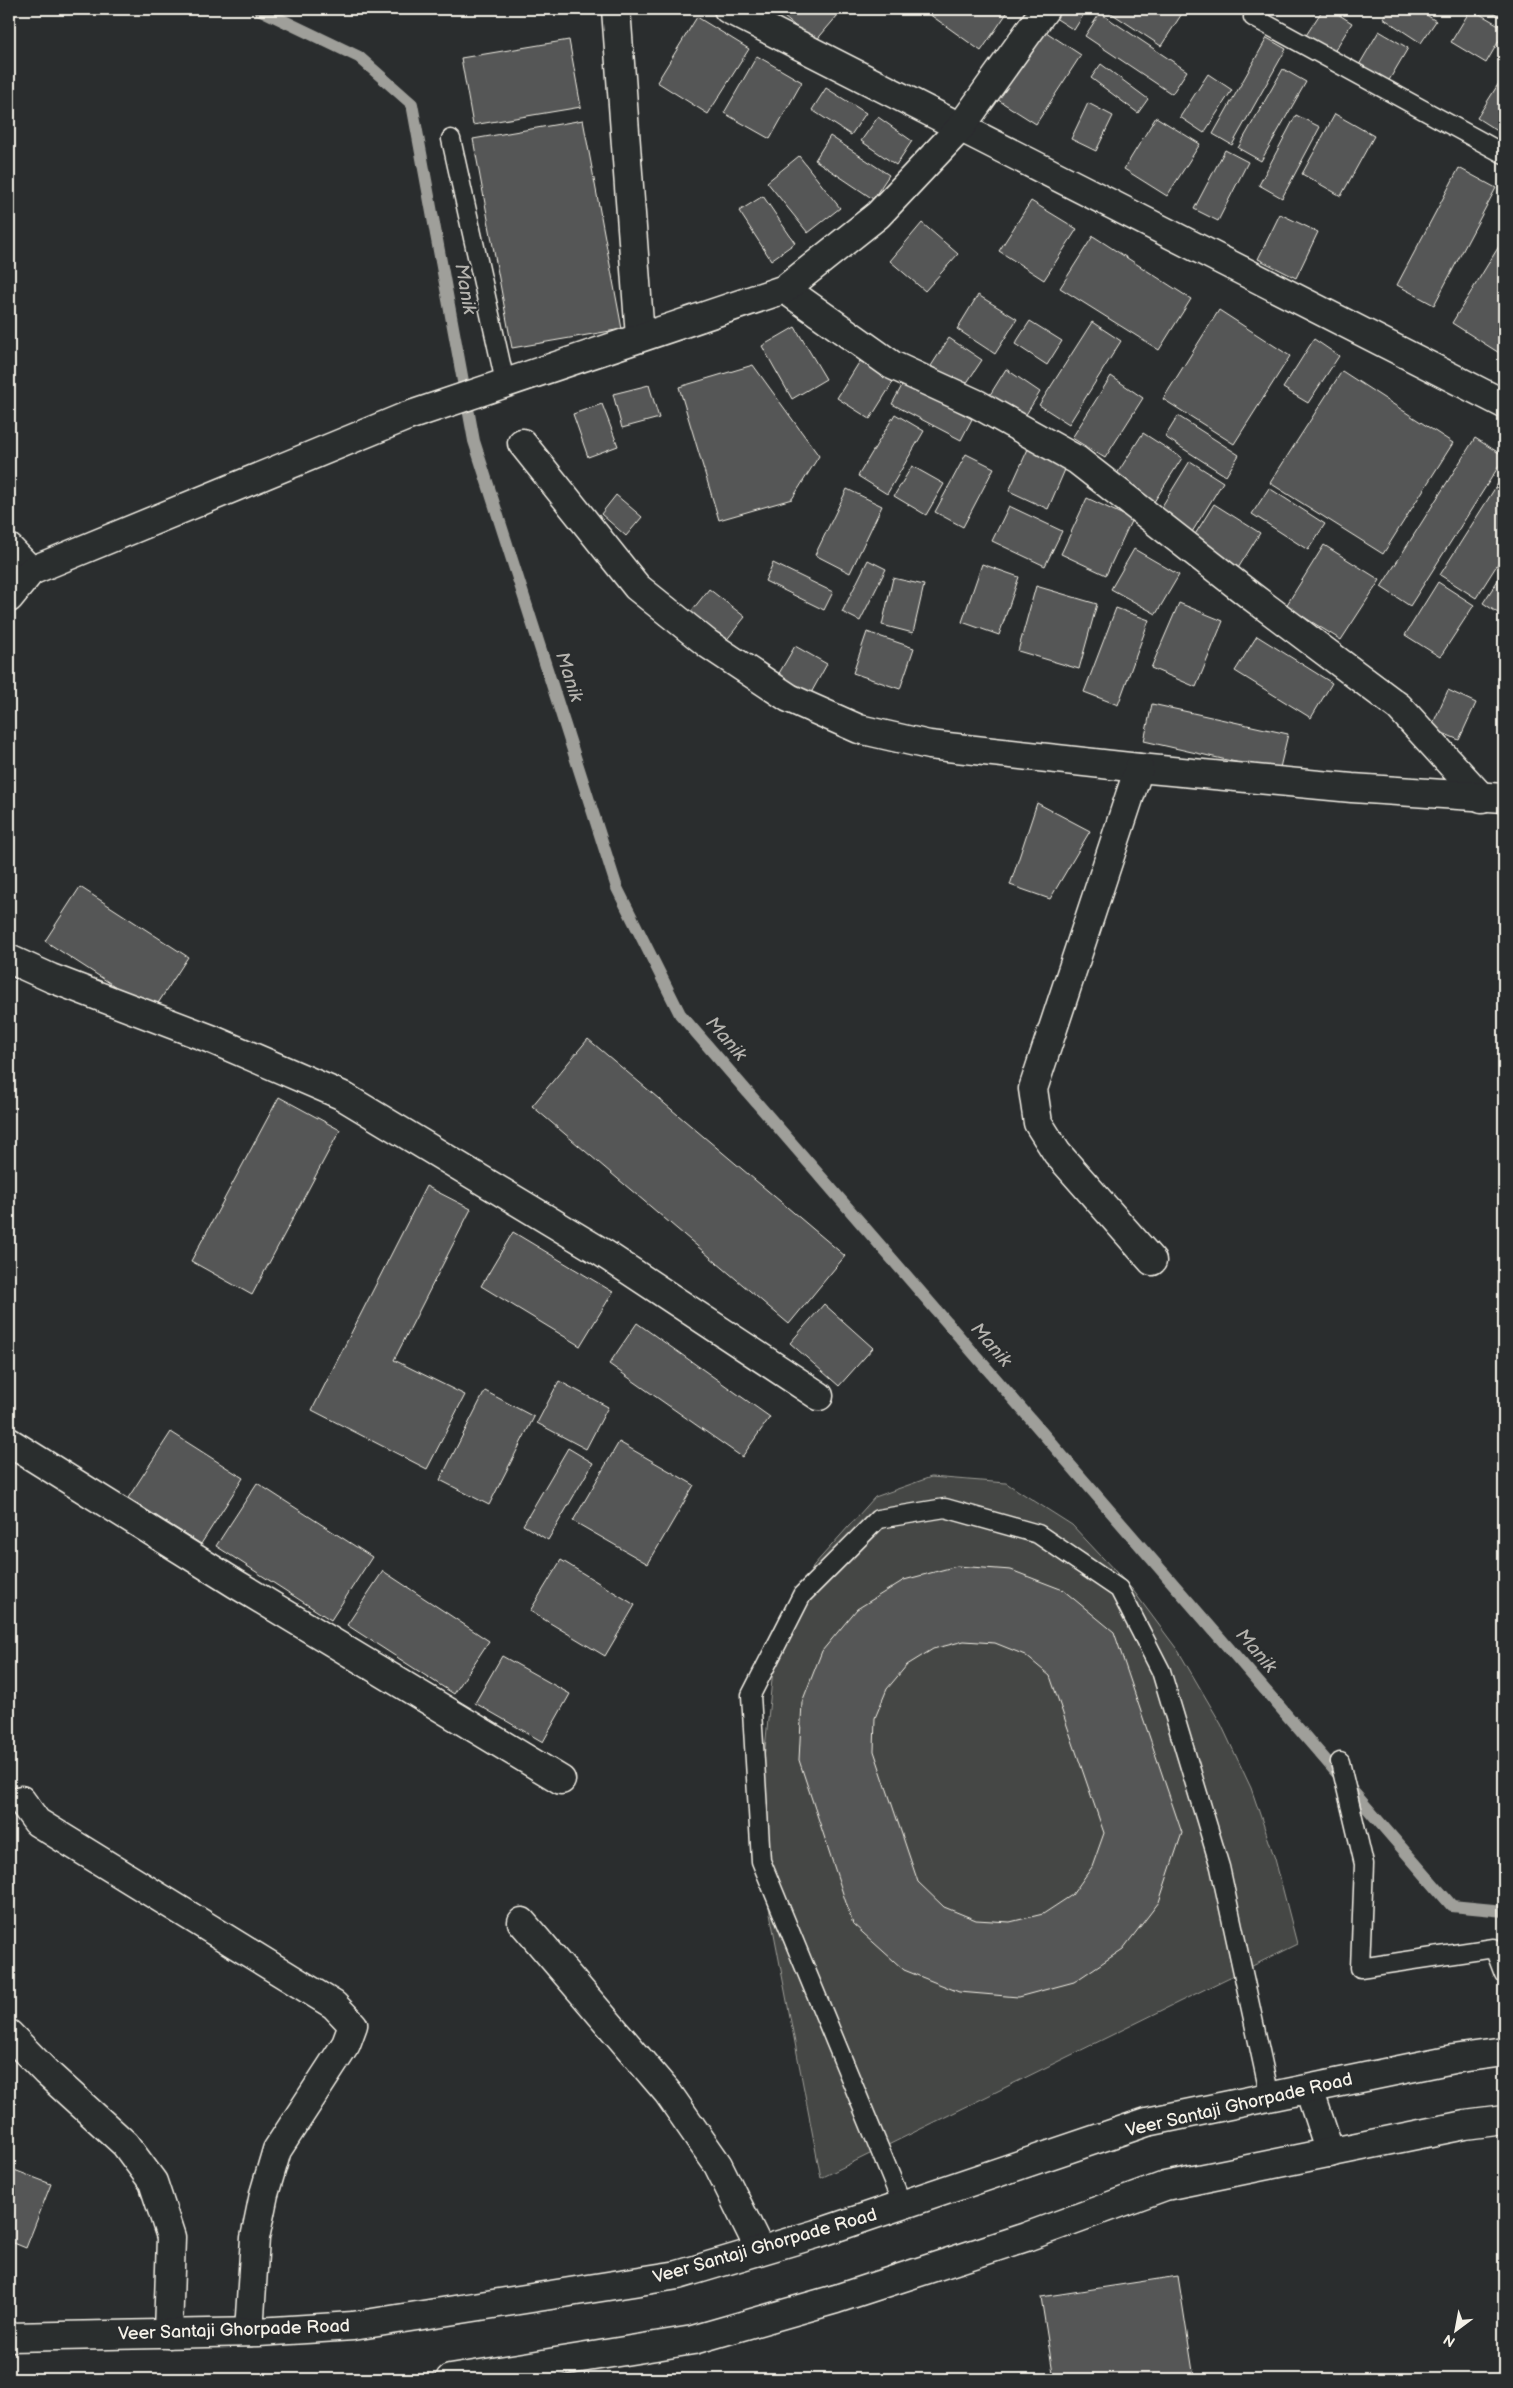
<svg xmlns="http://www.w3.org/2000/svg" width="1513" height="2388" font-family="'Balsamiq Sans',sans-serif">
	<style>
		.green { fill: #444645; stroke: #9c9c96 }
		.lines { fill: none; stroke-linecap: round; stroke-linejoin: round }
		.stream { stroke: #9f9f9a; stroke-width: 12 }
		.building { fill: #555756; stroke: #f4f1e8; fill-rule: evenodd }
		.lane-casing { stroke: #f4f1e8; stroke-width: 21 }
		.street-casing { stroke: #f4f1e8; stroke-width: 31 }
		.secondary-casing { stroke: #f4f1e8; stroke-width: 31 }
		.lane { stroke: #2a2d2e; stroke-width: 18 }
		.street { stroke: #2a2d2e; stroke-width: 28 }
		.secondary { stroke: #2a2d2e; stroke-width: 28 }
		.labels { text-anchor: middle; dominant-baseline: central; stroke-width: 4.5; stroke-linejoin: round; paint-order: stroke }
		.street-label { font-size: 18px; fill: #f4f1e8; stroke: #2a2d2e }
		.water-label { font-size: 19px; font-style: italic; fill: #b5b3ae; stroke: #2a2d2e }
	</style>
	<rect width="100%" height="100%" fill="#2a2d2e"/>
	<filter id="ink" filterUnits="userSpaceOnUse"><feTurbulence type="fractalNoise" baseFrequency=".02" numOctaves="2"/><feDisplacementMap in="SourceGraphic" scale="10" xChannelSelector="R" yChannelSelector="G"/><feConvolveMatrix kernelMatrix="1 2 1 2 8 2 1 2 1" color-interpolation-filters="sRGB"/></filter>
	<g filter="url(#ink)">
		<path class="green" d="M931 1477 1006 1483 1072 1525 1132 1589 1179 1652 1221 1724 1251 1788 1275 1859 1297 1944 821 2178 766 1892 762 1778 774 1660 814 1565 875 1497Z"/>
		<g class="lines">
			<path class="stream" d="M259 9 359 57 412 104 474 441 617 888 680 1014 1452 1906 1504 1911"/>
		</g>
		<g class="building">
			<path d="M774 9H843L815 42Z"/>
			<path d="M922 9H1002L1007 13 981 51Z"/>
			<path d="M1053 9H1087L1074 30 1049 14Z"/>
			<path d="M1105 9H1185L1161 46Z"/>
			<path d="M1323 9H1330L1352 23 1332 55 1305 37Z"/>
			<path d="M1389 9H1417L1436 21 1421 43 1383 18Z"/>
			<path d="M1471 9 1504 28V32L1486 63 1451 42Z"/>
			<path d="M1488 9H1504V19Z"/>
			<path d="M1100 13 1187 71 1172 94 1085 36Z"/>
			<path d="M697 17 749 49 708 114 657 82Z"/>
			<path d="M1040 28 1081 55 1036 124 995 98Z"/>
			<path d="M1379 31 1408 48 1388 82 1359 65Z"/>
			<path d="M1267 38 1286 49 1232 145 1213 134Z"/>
			<path d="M569 40 581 107 473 125 461 58Z"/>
			<path d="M757 56 802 82 770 139 724 113Z"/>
			<path d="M1101 64 1148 99 1138 113 1091 78Z"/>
			<path d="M1283 69 1306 82 1261 161 1238 148Z"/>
			<path d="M1208 74 1232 90 1204 133 1180 117Z"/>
			<path d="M1504 75V135L1477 118Z"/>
			<path d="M826 88 866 113 851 135 812 110Z"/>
			<path d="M1088 103 1113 116 1096 151 1071 139Z"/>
			<path d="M1335 114 1374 136 1341 196 1302 174Z"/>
			<path d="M1296 115 1320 127 1282 198 1259 185Z"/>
			<path d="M878 117 912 141 896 165 861 141Z"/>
			<path d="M1156 117 1200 144 1167 196 1124 169Z"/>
			<path d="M583 120 622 329 512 348 473 139Z"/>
			<path d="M830 136 889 175 873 199 815 160Z"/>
			<path d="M1225 150 1248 162 1218 221 1194 209Z"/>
			<path d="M799 156 840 208 808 233 767 182Z"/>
			<path d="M1459 168 1496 188 1434 305 1397 285Z"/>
			<path d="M763 196 795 243 771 260 739 211Z"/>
			<path d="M1031 201 1077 229 1044 280 999 251Z"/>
			<path d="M1280 214 1318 232 1296 278 1258 259Z"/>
			<path d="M922 223 958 254 925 291 890 261Z"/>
			<path d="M1093 236 1191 299 1159 350 1060 288Z"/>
			<path d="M1504 238V356L1452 323Z"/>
			<path d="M978 295 1017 319 995 354 957 329Z"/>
			<path d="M1219 310 1290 356 1234 444 1163 399Z"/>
			<path d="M1030 321 1062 341 1047 365 1015 344Z"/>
			<path d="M1092 322 1121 341 1069 424 1039 405Z"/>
			<path d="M795 327 826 379 792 399 762 346Z"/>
			<path d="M949 338 982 360 964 387 931 366Z"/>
			<path d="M1314 339 1339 356 1308 403 1283 388Z"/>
			<path d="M860 361 893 382 870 419 837 398Z"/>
			<path d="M753 365 819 456 792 499 719 520 679 387Z"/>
			<path d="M1006 369 1040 392 1022 421 988 398Z"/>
			<path d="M1342 371 1453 443 1383 554 1270 483Z"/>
			<path d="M1111 376 1143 398 1105 458 1072 438Z"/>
			<path d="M904 382 972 419 961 440 892 404Z"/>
			<path d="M649 385 659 418 622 428 613 394Z"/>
			<path d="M602 404 618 446 588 457 573 414Z"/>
			<path d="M895 414 924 431 887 494 858 476Z"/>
			<path d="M1178 416 1239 455 1226 476 1165 437Z"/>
			<path d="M1143 433 1182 458 1152 505 1113 480Z"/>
			<path d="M1475 438 1504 456V458L1410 606 1381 587Z"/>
			<path d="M1028 449 1067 465 1048 509 1009 491Z"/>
			<path d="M966 454 994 468 963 527 935 512Z"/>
			<path d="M1190 461 1223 482 1192 532 1159 511Z"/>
			<path d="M912 466 944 484 926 515 894 496Z"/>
			<path d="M1504 474V554L1476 598 1440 575Z"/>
			<path d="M1269 488 1325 524 1308 550 1252 514Z"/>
			<path d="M847 489 882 506 850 573 815 555Z"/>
			<path d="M616 495 642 517 626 536 601 514Z"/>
			<path d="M1087 498 1132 519 1106 575 1061 554Z"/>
			<path d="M1214 504 1260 533 1235 573 1189 544Z"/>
			<path d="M1009 506 1062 531 1045 566 992 541Z"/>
			<path d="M1324 545 1380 580 1341 640 1286 606Z"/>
			<path d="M1134 549 1179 575 1156 614 1111 589Z"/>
			<path d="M868 560 886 569 860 621 842 612Z"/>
			<path d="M773 563 833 592 824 610 765 581Z"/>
			<path d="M982 564 1019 577 999 635 962 622Z"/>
			<path d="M1504 571V617L1483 603Z"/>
			<path d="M893 578 924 585 913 633 882 625Z"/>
			<path d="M1438 582 1474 605 1440 657 1405 635Z"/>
			<path d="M1036 586 1097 604 1079 669 1018 651Z"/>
			<path d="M709 589 745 617 725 642 689 614Z"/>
			<path d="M1179 603 1223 621 1196 687 1151 668Z"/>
			<path d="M1116 608 1149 620 1118 705 1084 692Z"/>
			<path d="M867 632 914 648 900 689 853 673Z"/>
			<path d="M1257 636 1332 683 1311 718 1235 671Z"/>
			<path d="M795 646 827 664 811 693 778 675Z"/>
			<path d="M1448 690 1476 703 1459 740 1431 728Z"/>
			<path d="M1152 704 1288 734 1279 772 1144 741Z"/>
			<path d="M1037 803 1090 831 1050 899 1010 885Z"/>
			<path d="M80 887 188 957 153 1011 45 941Z"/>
			<path d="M588 1039 845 1256 789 1324 532 1106Z"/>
			<path d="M279 1097 340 1130 252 1295 191 1261Z"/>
			<path d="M426 1186 471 1209 394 1360 465 1395 427 1469 312 1410Z"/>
			<path d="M513 1232 613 1292 580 1346 481 1286Z"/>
			<path d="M824 1304 873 1348 839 1386 790 1343Z"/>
			<path d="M637 1323 770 1417 742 1457 609 1364Z"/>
			<path d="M559 1381 608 1407 586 1449 537 1423Z"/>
			<path d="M485 1391 534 1417 489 1505 440 1480Z"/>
			<path d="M171 1432 243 1478 201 1544 128 1498Z"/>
			<path d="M619 1442 694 1485 648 1564 573 1521Z"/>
			<path d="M568 1448 593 1463 548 1540 523 1525Z"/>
			<path d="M257 1483 372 1557 331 1620 216 1546Z"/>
			<path d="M561 1560 635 1605 605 1656 530 1611Z"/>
			<path d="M957 1566 1011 1570 1063 1590 1114 1632 1182 1833 1159 1902 1123 1949 1074 1982 1018 1997 959 1992 904 1970 853 1924 799 1760 802 1702 822 1651 857 1609 904 1580ZM964 1641 995 1643 1025 1655 1050 1676 1104 1833 1092 1867 1072 1895 1043 1914 1010 1922 976 1920 944 1907 918 1882 874 1751 875 1718 887 1689 907 1665 933 1649Z"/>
			<path d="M383 1571 489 1641 454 1694 347 1625Z"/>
			<path d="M502 1656 570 1694 543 1742 475 1703Z"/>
			<path d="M9 2168 51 2184 26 2248 9 2241Z"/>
			<path d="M1178 2276 1194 2378 1054 2379 1041 2297Z"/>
		</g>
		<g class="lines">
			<g class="lane-casing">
				<g id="lane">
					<path d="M1253 17 1504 154"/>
					<path d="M451 139 505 382"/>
					<path d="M1340 1762 1364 1864 1360 1968 1494 1948 1504 1974"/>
					<path d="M903 2206 761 1861 751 1695 802 1595 878 1519 945 1508 1038 1534 1119 1589 1161 1671 1220 1867 1270 2097"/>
				</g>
			</g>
			<g class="street-casing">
				<g id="street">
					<path d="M616 9 640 337"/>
					<path d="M728 9 1504 404"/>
					<path d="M785 289 892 365 977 404 1077 460 1251 596 1399 707 1482 798"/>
					<path d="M522 443 637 587 708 644 789 698 859 729 929 745 1139 768 1352 788 1504 798"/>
					<path d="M9 548 31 571"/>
					<path d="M9 598 31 571 405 417 785 289 878 215 960 128 1045 9"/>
					<path d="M1139 768 1033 1089 1038 1123 1057 1153 1152 1261"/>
					<path d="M9 959 51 978 211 1039 341 1095 603 1253 819 1396"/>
					<path d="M9 1442 236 1584 561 1780"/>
					<path d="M21 1800 37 1822 334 2005 353 2025 346 2044 277 2150 264 2194 255 2238 249 2332"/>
					<path d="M522 1922 668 2093 718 2165 760 2250"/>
					<path d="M9 2034 46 2072 125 2144 153 2182 171 2237 168 2334"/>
				</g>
			</g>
			<g class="secondary-casing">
				<g id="secondary">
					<path d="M1309 2089 1330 2153"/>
					<path d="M9 2337 258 2332 353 2326 678 2275 816 2234 1147 2122 1453 2059 1504 2052"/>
					<path d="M450 2379 693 2340 836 2299 1026 2237 1165 2186 1465 2125 1504 2120"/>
				</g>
			</g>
			<use href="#lane" class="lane"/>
			<use href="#street" class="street"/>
			<use href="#secondary" class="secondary"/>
		</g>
	</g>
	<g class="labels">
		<g class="street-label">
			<text transform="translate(1239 2105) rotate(-13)">Veer Santaji Ghorpade Road</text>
			<text transform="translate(765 2246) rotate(-16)">Veer Santaji Ghorpade Road</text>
			<text transform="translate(234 2330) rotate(-2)">Veer Santaji Ghorpade Road</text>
		</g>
		<g class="water-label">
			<text transform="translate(465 289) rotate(80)">Manik</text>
			<text transform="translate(569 677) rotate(72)">Manik</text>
			<text transform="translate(726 1039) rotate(49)">Manik</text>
			<text transform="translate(991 1345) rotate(49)">Manik</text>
			<text transform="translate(1256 1651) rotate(49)">Manik</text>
		</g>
	</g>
	<rect width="1513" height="2388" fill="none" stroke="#2a2d2e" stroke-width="30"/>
	<rect x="15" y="15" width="1483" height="2358" fill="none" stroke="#f4f1e8" stroke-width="2" filter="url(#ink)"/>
	<g transform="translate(1456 2330) rotate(212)" stroke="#2a2d2e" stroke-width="4" paint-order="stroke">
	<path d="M0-4L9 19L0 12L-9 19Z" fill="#f4f1e8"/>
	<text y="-8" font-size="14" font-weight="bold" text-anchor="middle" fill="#f4f1e8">N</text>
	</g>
</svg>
